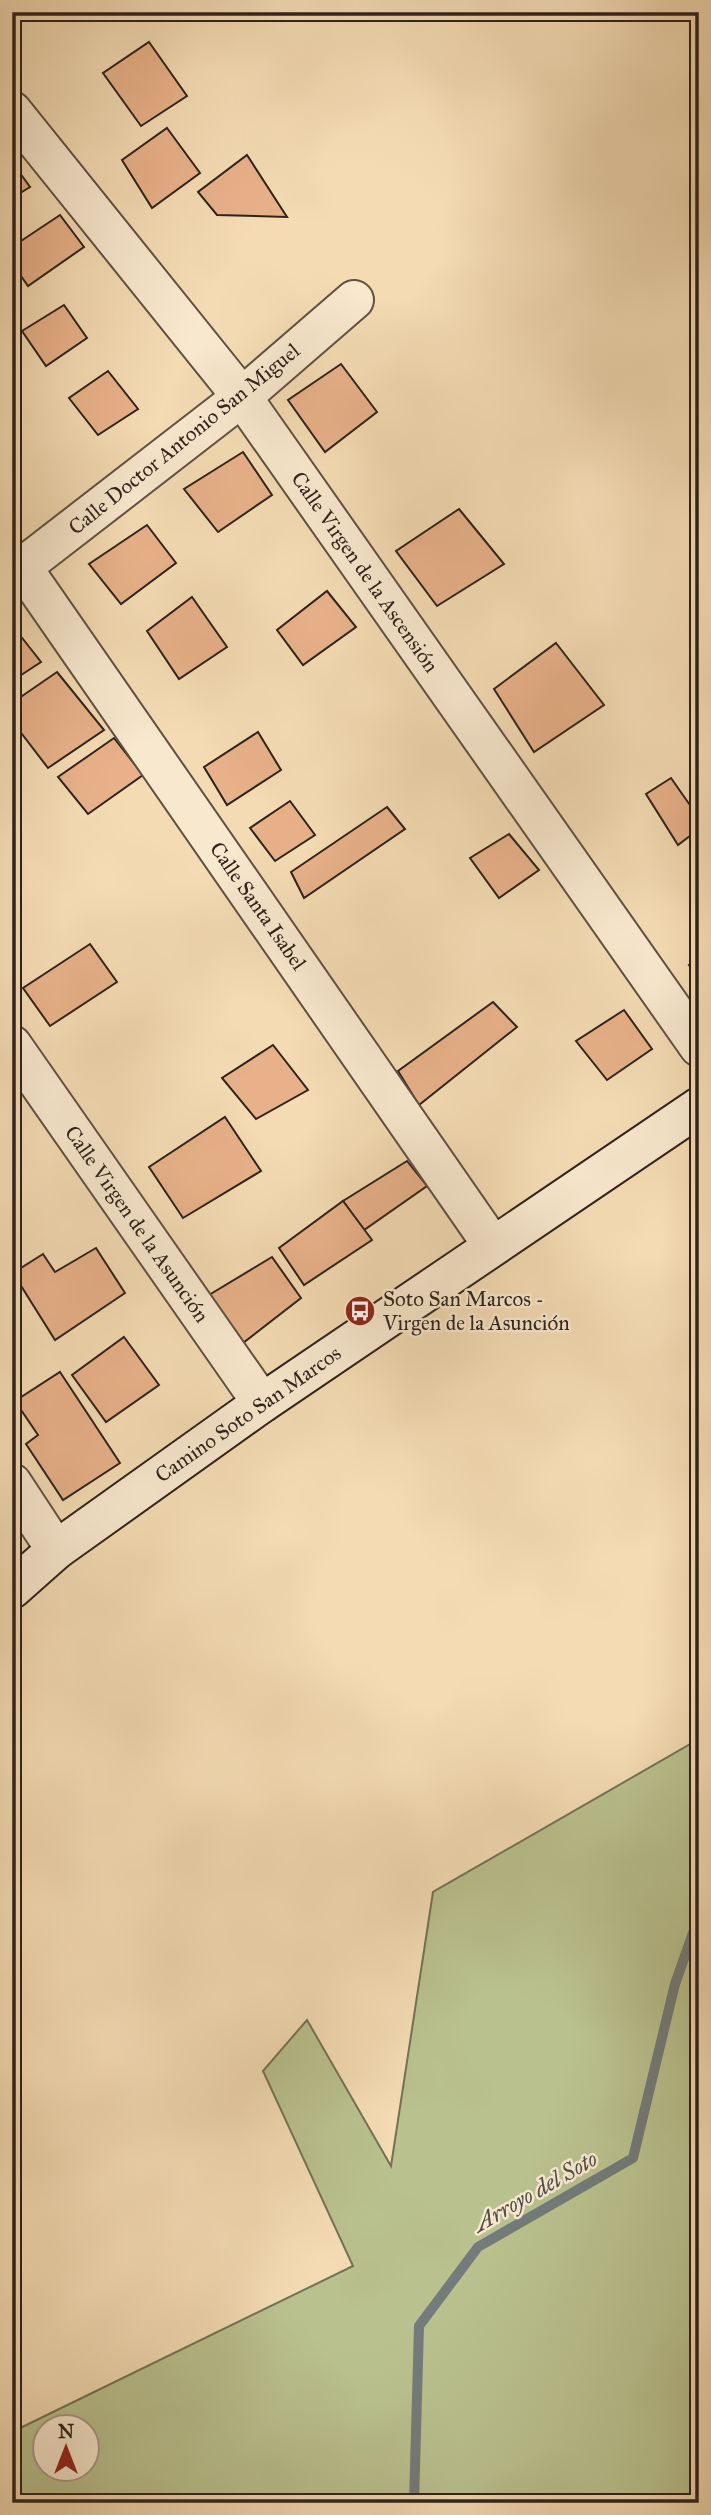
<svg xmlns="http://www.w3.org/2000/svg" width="711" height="2515" font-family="'IM FELL Great Primer',serif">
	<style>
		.green { fill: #b9c18e; stroke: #747255; stroke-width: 2; fill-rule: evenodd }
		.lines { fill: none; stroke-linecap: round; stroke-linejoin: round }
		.stream { stroke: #737c7a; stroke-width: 10 }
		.building { fill: #e8b189; stroke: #2e221c; stroke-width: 2 }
		.street-casing { stroke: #605042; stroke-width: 42 }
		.secondary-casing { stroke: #2e221c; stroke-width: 42 }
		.street { stroke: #f8e8ce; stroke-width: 38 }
		.secondary { stroke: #f8e8ce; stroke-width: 38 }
		.labels { text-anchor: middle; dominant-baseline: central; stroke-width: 5; stroke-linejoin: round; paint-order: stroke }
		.street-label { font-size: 21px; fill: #2e221c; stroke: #f8e8ce }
		.poi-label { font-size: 21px; fill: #2e221c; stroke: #f8e8ce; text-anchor: start }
		.water-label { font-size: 23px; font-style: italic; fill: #504f4b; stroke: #f8e8ce }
	</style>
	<rect width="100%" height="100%" fill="#f4dbb3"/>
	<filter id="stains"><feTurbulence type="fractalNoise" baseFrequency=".00286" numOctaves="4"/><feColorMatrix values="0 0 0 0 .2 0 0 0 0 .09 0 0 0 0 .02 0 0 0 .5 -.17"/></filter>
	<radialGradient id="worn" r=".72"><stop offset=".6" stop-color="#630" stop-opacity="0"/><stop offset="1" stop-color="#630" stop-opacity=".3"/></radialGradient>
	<path class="green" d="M699 1739V2503H12V2432L353 2266 263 2071 307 2020 391 2166 433 1892ZM46 2428H88V2470H46Z"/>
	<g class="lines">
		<path class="stream" d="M414 2503 419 2326 478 2247 633 2158 675 1984 699 1916"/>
	</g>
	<g class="building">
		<path d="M149 42 187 96 141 126 103 73Z"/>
		<path d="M167 128 200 173 152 208 122 160Z"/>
		<path d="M247 155 287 217 217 215 198 192Z"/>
		<path d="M12 162 30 187 12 198Z"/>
		<path d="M60 215 84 247 28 286 12 263V247Z"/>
		<path d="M64 305 87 338 46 366 22 331Z"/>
		<path d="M341 364 377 412 325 452 288 400Z"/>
		<path d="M108 371 138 409 98 435 69 398Z"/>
		<path d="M243 452 272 495 218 532 184 489Z"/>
		<path d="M459 509 504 564 437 606 396 551Z"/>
		<path d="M147 525 176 563 121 604 89 564Z"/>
		<path d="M327 591 356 627 303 665 277 630Z"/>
		<path d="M192 597 227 647 179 679 147 631Z"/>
		<path d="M12 625 41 662 12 681Z"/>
		<path d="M556 643 604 705 534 752 494 689Z"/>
		<path d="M57 672 104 730 48 768 12 721V703Z"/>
		<path d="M258 732 281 770 227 805 204 767Z"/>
		<path d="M114 738 143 775 88 814 58 777Z"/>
		<path d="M671 778 699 818V829L678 845 646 794Z"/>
		<path d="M290 801 315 835 275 861 250 828Z"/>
		<path d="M387 807 405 829 304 898 291 872Z"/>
		<path d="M509 834 539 870 499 898 470 858Z"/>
		<path d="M90 944 117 982 50 1026 23 988Z"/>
		<path d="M699 958V979L689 965Z"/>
		<path d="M493 1002 517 1027 419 1105 398 1071Z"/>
		<path d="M624 1010 652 1049 607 1080 576 1041Z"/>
		<path d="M273 1045 308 1090 256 1119 222 1078Z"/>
		<path d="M225 1117 261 1171 183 1218 149 1167Z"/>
		<path d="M407 1161 427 1186 364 1230 343 1201Z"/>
		<path d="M343 1201 372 1240 304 1285 279 1248Z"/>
		<path d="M96 1248 125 1293 55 1340 13 1273 43 1254 55 1272Z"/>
		<path d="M272 1257 301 1298 243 1343 209 1295Z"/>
		<path d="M124 1337 159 1385 106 1422 72 1375Z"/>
		<path d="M60 1372 120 1463 63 1500 26 1444 38 1435 15 1401Z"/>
	</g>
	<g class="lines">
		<g class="street-casing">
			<g id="street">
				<path d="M12 111 242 397 699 1047"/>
				<path d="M22 567 493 1246"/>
				<path d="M12 575 242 397 354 300"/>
				<path d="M12 1045 262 1403"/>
				<path d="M12 1483 56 1550"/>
			</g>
		</g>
		<g class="secondary-casing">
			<path id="secondary" d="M12 1589 56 1550 262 1403 699 1107"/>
		</g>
		<use href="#street" class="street"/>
		<use href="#secondary" class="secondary"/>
	</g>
	<defs>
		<g id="bus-disc" transform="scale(1.575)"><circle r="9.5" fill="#8f2418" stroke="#f8e8ce"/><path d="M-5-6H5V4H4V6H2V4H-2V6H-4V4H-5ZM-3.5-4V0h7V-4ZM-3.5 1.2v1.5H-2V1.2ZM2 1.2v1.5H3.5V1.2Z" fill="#fff"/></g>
	</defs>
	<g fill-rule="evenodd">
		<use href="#bus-disc" x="360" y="1311"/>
	</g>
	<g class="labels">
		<g class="street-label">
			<text transform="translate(184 439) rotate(-39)">Calle Doctor Antonio San Miguel</text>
			<text transform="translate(365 572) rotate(55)">Calle Virgen de la Ascensión</text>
			<text transform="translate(258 906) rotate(55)">Calle Santa Isabel</text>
			<text transform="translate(137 1224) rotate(55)">Calle Virgen de la Asunción</text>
			<text transform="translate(248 1414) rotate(-35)">Camino Soto San Marcos</text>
		</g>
		<g class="poi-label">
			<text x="383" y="1299">Soto San Marcos -<tspan x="383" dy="24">Virgen de la Asunción</tspan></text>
		</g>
		<g class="water-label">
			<text transform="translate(535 2191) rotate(-30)">Arroyo del Soto</text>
		</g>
	</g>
	<rect width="711" height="2515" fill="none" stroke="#f4dbb3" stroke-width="42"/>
	<rect x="14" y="14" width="683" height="2487" fill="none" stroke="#2e221c" stroke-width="3.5"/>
	<rect x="21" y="21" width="669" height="2473" fill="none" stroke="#2e221c" stroke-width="2"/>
	<g transform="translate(66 2448)"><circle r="33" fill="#f8e8ce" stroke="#a79987" stroke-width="2"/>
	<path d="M0-5L12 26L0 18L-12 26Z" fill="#8f2418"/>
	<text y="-10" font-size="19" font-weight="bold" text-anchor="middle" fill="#2e221c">N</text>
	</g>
	<rect width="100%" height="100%" filter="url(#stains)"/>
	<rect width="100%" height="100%" fill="url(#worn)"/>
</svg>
